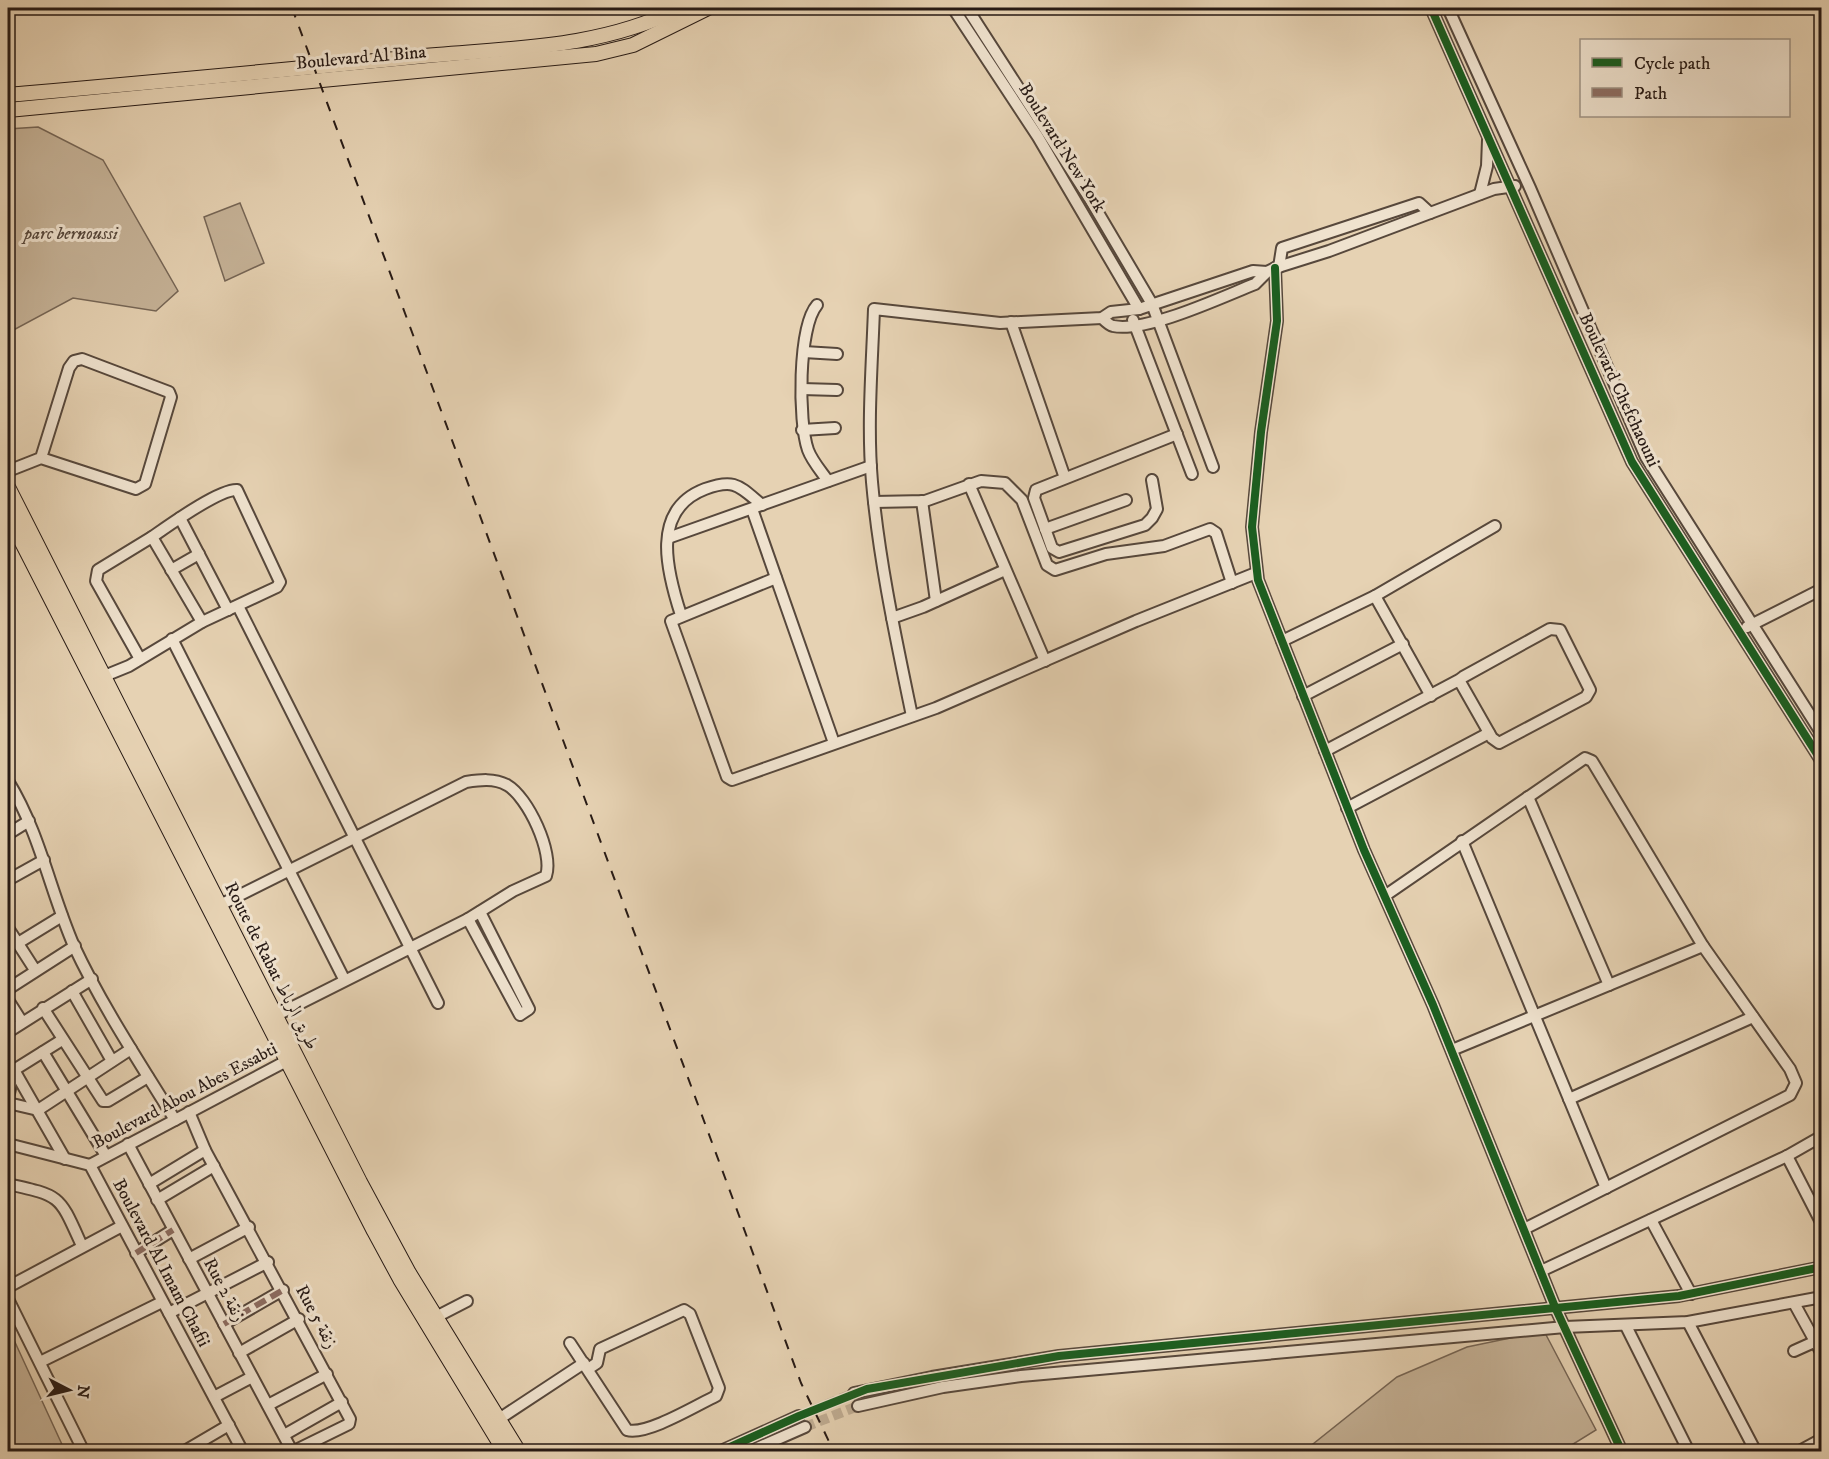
<svg xmlns="http://www.w3.org/2000/svg" width="1829" height="1459" font-family="'IM FELL DW Pica',Amiri,serif">
	<style>
		.green { fill: #c6b398; stroke: #766656; stroke-width: 1.5 }
		.lines { fill: none; stroke-linecap: round; stroke-linejoin: round }
		.minor-tunnel { stroke: #c0ad93; stroke-width: 10; stroke-dasharray: 10 5; stroke-linecap: butt }
		.minor-casing { stroke: #57483c; stroke-width: 14 }
		.major-casing { stroke: #271a15; stroke-width: 16 }
		.minor { stroke: #efe2ce; stroke-width: 10 }
		.major { stroke: #e6d2b3; stroke-width: 14 }
		.rail { stroke: #271a15; stroke-width: 2; stroke-dasharray: 10 10; stroke-linecap: butt }
		.quiet { stroke: #8d6e63; stroke-width: 6; stroke-dasharray: 12 6; stroke-linecap: butt }
		.cycleway-casing { stroke: #efe2ce; stroke-width: 11 }
		.cycleway { stroke: #1b5e20; stroke-width: 8 }
		.labels { text-anchor: middle; dominant-baseline: central; stroke-width: 6; stroke-linejoin: round; paint-order: stroke }
		.street-label { font-size: 18px; fill: #271a15; stroke: #efe2ce }
		.park-label { font-size: 18px; font-style: italic; fill: #57483c; stroke: #efe2ce }
	</style>
	<rect width="100%" height="100%" fill="#e6d2b3"/>
	<filter id="stains"><feTurbulence type="fractalNoise" baseFrequency=".00333" numOctaves="4"/><feColorMatrix values="0 0 0 0 .2 0 0 0 0 .09 0 0 0 0 .02 0 0 0 .5 -.17"/></filter>
	<radialGradient id="worn" r=".72"><stop offset=".6" stop-color="#630" stop-opacity="0"/><stop offset="1" stop-color="#630" stop-opacity=".3"/></radialGradient>
	<g class="green">
		<path d="M38 127 103 160 178 291 156 311 73 298 8 333V129Z"/>
		<path d="M240 203 264 263 225 281 204 217Z"/>
		<path d="M8 1327 65 1451H8Z"/>
		<path d="M1544 1331 1596 1430 1562 1451 1303 1452 1397 1377 1467 1347Z"/>
	</g>
	<g class="lines">
		<g class="minor-tunnel">
			<path d="M799 1416 854 1393"/>
			<path d="M805 1427 858 1406"/>
		</g>
		<g class="minor-casing">
			<g id="minor">
				<path d="M953 8 1038 137 1139 309"/>
				<path d="M967 8 1090 199 1152 304 1213 467"/>
				<path d="M1431 8 1632 462 1822 762"/>
				<path d="M1448 8 1530 188 1646 457 1822 734"/>
				<path d="M1480 194 1487 166 1488 140"/>
				<path d="M1279 267 1282 248 1419 203 1430 213"/>
				<path d="M1275 268 1277 321 1261 432 1252 527 1258 580 1364 850 1433 1005 1555 1307 1622 1452"/>
				<path d="M817 305C798 327 798 422 808 450 812 461 821 471 828 481"/>
				<path d="M1102 318C1105 321 1109 325 1113 326 1146 333 1222 297 1255 284L1267 272 1275 268 1329 251 1494 189 1515 186"/>
				<path d="M1133 320 1192 474"/>
				<path d="M1011 322 1065 478"/>
				<path d="M804 352 837 354"/>
				<path d="M802 389 837 390"/>
				<path d="M802 430 835 428"/>
				<path d="M8 471 41 458 136 489 145 484 171 397 169 392 82 359 74 361 69 368 41 458"/>
				<path d="M1152 480 1157 509 1152 518 1145 525 1059 552 1052 548 1034 498 1036 490 1177 434"/>
				<path d="M969 484 1045 661"/>
				<path d="M922 501 936 601"/>
				<path d="M874 502 925 501 981 481 1005 483 1022 500 1047 565 1055 570 1106 554 1164 546 1210 529 1216 533 1232 583"/>
				<path d="M752 509 834 743"/>
				<path d="M180 518 228 610"/>
				<path d="M1045 529 1126 500"/>
				<path d="M668 538 871 466"/>
				<path d="M171 570 199 554"/>
				<path d="M776 578 671 621 727 777 732 780 936 708 1136 621 1256 573"/>
				<path d="M1375 596 1431 696"/>
				<path d="M238 606 438 1003"/>
				<path d="M681 615C667 572 650 510 705 489 735 478 739 486 762 505"/>
				<path d="M892 618 923 607 1005 570"/>
				<path d="M1747 627 1822 589"/>
				<path d="M172 639 344 979"/>
				<path d="M1282 641 1375 596 1495 526"/>
				<path d="M140 659 96 581 98 570 152 537 202 622"/>
				<path d="M97 679 129 666 202 622 277 587 280 582 237 490C219 489 168 526 152 537"/>
				<path d="M1303 696 1403 644"/>
				<path d="M912 716C896 639 879 561 872 482 867 425 872 366 874 309L1000 323 1102 318 1111 312 1139 309 1253 271 1267 272"/>
				<path d="M1325 751 1459 680 1463 677 1550 629 1560 630 1590 690 1586 697 1499 743 1492 738 1459 680"/>
				<path d="M8 781C40 833 50 891 74 946 102 1006 140 1063 175 1120"/>
				<path d="M1528 797 1609 985"/>
				<path d="M1347 808 1489 733"/>
				<path d="M8 834 29 821"/>
				<path d="M1462 841 1606 1188"/>
				<path d="M8 880 44 860"/>
				<path d="M1386 895 1585 758 1592 761 1703 946 1790 1069 1796 1083 1790 1095 1524 1229"/>
				<path d="M220 905 466 782C480 780 494 778 507 785 528 797 554 853 546 876L513 891 468 919 277 1015"/>
				<path d="M468 919 520 1015 529 1009 480 912"/>
				<path d="M8 928 35 970"/>
				<path d="M18 943 62 916"/>
				<path d="M8 989 75 946"/>
				<path d="M72 991 112 1061"/>
				<path d="M8 1000 22 1022"/>
				<path d="M43 1008 103 1101H108L148 1077"/>
				<path d="M8 1032 92 979"/>
				<path d="M1452 1050 1703 946"/>
				<path d="M43 1052 106 1156"/>
				<path d="M14 1070 65 1159"/>
				<path d="M8 1098 14 1070 62 1040"/>
				<path d="M1569 1099 1753 1017"/>
				<path d="M8 1103 38 1110 131 1049"/>
				<path d="M189 1112 205 1150 350 1419 349 1424 292 1452"/>
				<path d="M8 1144 90 1165 243 1452"/>
				<path d="M128 1144 292 1451"/>
				<path d="M1787 1156 1822 1224"/>
				<path d="M90 1165 294 1057"/>
				<path d="M8 1184C62 1196 59 1195 82 1246"/>
				<path d="M149 1184 205 1150"/>
				<path d="M157 1200 214 1166"/>
				<path d="M1651 1220 1691 1294"/>
				<path d="M136 1253 173 1230"/>
				<path d="M189 1259 249 1227"/>
				<path d="M1541 1271 1787 1156 1822 1136"/>
				<path d="M8 1287 122 1226"/>
				<path d="M8 1299 84 1452"/>
				<path d="M1794 1303 1822 1354"/>
				<path d="M169 1313 268 1262"/>
				<path d="M436 1317 467 1301"/>
				<path d="M1688 1322 1756 1452"/>
				<path d="M224 1324 283 1290"/>
				<path d="M1626 1326 1689 1452"/>
				<path d="M570 1343 627 1430C646 1436 697 1405 716 1396L719 1388 690 1314 684 1310 600 1349 597 1363 588 1369"/>
				<path d="M1794 1351 1814 1342"/>
				<path d="M239 1353 299 1319"/>
				<path d="M40 1362 162 1302"/>
				<path d="M854 1393 932 1377 1059 1356 1679 1296 1822 1267"/>
				<path d="M214 1397 252 1377"/>
				<path d="M268 1405 327 1374"/>
				<path d="M858 1406 943 1387 1021 1376 1565 1327 1688 1322 1822 1297"/>
				<path d="M499 1419 584 1363"/>
				<path d="M284 1435 342 1402"/>
				<path d="M183 1452 229 1425"/>
				<path d="M719 1452 799 1416"/>
				<path d="M748 1452 805 1427"/>
				<path d="M1798 1452 1822 1439"/>
			</g>
		</g>
		<g class="major-casing">
			<g id="major">
				<path d="M8 95C143 83 279 71 414 57 504 48 598 50 680 8"/>
				<path d="M8 110 596 54 633 45 708 8"/>
				<path d="M8 487 360 1182 409 1273 519 1452"/>
				<path d="M8 515 374 1231 400 1279 505 1452"/>
			</g>
		</g>
		<use href="#minor" class="minor"/>
		<use href="#major" class="major"/>
		<path class="rail" d="M292 8 801 1383 834 1452"/>
		<g class="quiet">
			<path d="M136 1253 173 1230"/>
			<path d="M224 1324 283 1290"/>
		</g>
		<g class="cycleway-casing">
			<g id="cycleway">
				<path d="M1431 8 1632 462 1822 762"/>
				<path d="M1275 268 1277 321 1261 432 1252 527 1258 580 1364 850 1433 1005 1555 1307 1622 1452"/>
				<path d="M719 1452 799 1416 867 1389 1059 1356 1679 1296 1822 1267"/>
			</g>
		</g>
		<use href="#cycleway" class="cycleway"/>
	</g>
	<g class="labels">
		<g class="street-label">
			<text transform="translate(361 58) rotate(-5)">Boulevard Al Bina</text>
			<text transform="translate(1062 148) rotate(58)">Boulevard New York</text>
			<text transform="translate(1619 390) rotate(65)">Boulevard Chefchaouni</text>
			<text transform="translate(271 966) rotate(63)">Route de Rabat طريق الرباط</text>
			<text transform="translate(185 1096) rotate(-28)">Boulevard Abou Abes Essabti</text>
			<text transform="translate(161 1263) rotate(62)">Boulevard Al Imam Chafii</text>
			<text transform="translate(224 1290) rotate(62)">Rue 2 زنقة</text>
			<text transform="translate(316 1317) rotate(62)">Rue 5 زنقة</text>
		</g>
		<g class="park-label">
			<text x="71" y="234">parc bernoussi</text>
		</g>
	</g>
	<rect width="1829" height="1459" fill="none" stroke="#e6d2b3" stroke-width="30"/>
	<rect x="9" y="9" width="1811" height="1441" fill="none" stroke="#271a15" stroke-width="3"/>
	<rect x="15" y="15" width="1799" height="1429" fill="none" stroke="#271a15" stroke-width="1.5"/>
	<rect x="1580" y="39" width="210" height="78" fill="#efe2ce" stroke="#9f9284" stroke-width="1.5"/>
	<rect x="1592" y="58" width="30" height="9" fill="#1b5e20" stroke="#9f9284" stroke-width="1.5"/>
	<text x="1634" y="69" font-size="18" fill="#271a15">Cycle path</text>
	<rect x="1592" y="88" width="30" height="9" fill="#8d6e63" stroke="#9f9284" stroke-width="1.5"/>
	<text x="1634" y="99" font-size="18" fill="#271a15">Path</text>
	<g transform="translate(69 1390) rotate(97)" stroke="#efe2ce" stroke-width="4.5" paint-order="stroke">
	<path d="M0-4.5L10 22L0 15L-10 22Z" fill="#271a15"/>
	<text y="-9" font-size="16" font-weight="bold" text-anchor="middle" fill="#271a15">N</text>
	</g>
	<rect width="100%" height="100%" filter="url(#stains)"/>
	<rect width="100%" height="100%" fill="url(#worn)"/>
</svg>
